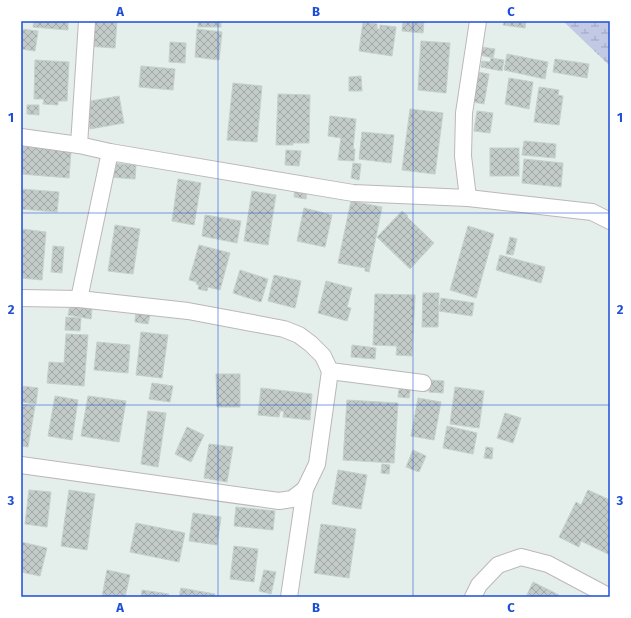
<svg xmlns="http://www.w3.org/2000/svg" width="631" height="618" font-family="'Fira Sans',sans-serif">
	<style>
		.wetland { fill: url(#wetland-marsh) }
		.building { fill: url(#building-cross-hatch); stroke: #c3d2ca }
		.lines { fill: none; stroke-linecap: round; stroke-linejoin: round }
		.minor-casing { stroke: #bdb6bb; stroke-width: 18 }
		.minor { stroke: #fff; stroke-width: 16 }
		.grid { fill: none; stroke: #1d4ed8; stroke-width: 1; stroke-opacity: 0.55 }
		.neatline { fill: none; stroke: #1d4ed8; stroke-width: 1.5 }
		.grid-label { font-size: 13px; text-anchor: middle; font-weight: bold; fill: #1d4ed8 }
	</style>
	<defs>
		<pattern id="wetland-marsh" width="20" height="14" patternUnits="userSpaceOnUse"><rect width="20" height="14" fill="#c2c9e4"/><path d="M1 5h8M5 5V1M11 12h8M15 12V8" fill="none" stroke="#a1a6bc"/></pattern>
		<pattern id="building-cross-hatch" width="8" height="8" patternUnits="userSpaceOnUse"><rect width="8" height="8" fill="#c2cbc7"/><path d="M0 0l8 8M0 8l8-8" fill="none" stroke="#a1a8a5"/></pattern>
	</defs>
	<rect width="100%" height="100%" fill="#e4eeea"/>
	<path class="wetland" d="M563 21H610V66Z"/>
	<g class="building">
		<path d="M34 21H68V30L33 27Z"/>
		<path d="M88 21H117L115 48 86 46Z"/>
		<rect x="198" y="21" width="23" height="6"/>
		<path d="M403 21H424L423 33 402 31Z"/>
		<path d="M504 21H526L525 28 503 25Z"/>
		<path d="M363 22 377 24V29H380V25L396 27 392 56 359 51Z"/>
		<path d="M21 29 38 31 35 51 21 49Z"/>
		<path d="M197 29 222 32 219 60 195 57Z"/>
		<path d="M421 41 450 43 446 93 418 90Z"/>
		<path d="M170 42 186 43 185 63 169 62Z"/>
		<path d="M481 47 495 49 493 58 480 55Z"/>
		<path d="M507 54 548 62 545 79 504 70Z"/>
		<path d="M491 58 504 60 502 71 481 67 482 61 490 62Z"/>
		<path d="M555 59 589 64 587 78 553 72Z"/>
		<path d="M35 60 69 62 67 101H58V105L43 104 44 99H34Z"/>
		<path d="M141 66 175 69 173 90 139 87Z"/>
		<path d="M477 72 489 74 484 104 473 102Z"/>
		<path d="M361 76 362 91H349V77Z"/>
		<path d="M509 78 533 82 529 109 505 104Z"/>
		<path d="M233 83 262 86 257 142 227 140Z"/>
		<path d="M539 87 559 90 558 95 563 96 559 125 534 122Z"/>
		<path d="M278 94 310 95 309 143H293V145H276Z"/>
		<path d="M119 96 124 123 90 129 85 102Z"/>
		<path d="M27 105H39V115L27 114Z"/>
		<path d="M410 109 443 113 435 174 402 170Z"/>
		<path d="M477 111 493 113 490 133 474 131Z"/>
		<path d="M330 116 356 119 353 149H355L354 161 338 160 341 138 328 136Z"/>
		<path d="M362 132 394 135 391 163 359 159Z"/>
		<path d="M524 141 556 144 555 158 522 155Z"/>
		<path d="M21 146 71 151 69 178 21 174Z"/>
		<rect x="490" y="148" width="29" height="28"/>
		<path d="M286 150 301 151 299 166 285 165Z"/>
		<path d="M524 159 563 163 561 187 522 183Z"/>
		<path d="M110 163 136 165 135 179 109 177Z"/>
		<path d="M353 163 361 164 359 180 351 178Z"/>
		<path d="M178 179 201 183 194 225 172 221Z"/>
		<path d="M295 187 307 190 306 199 294 197Z"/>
		<path d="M21 189 59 192 57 212 21 209Z"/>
		<path d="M252 191 276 195 268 245 244 241Z"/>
		<path d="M351 201 382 207 369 272 365 271V268L338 263Z"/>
		<path d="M304 208 332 215 325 247 297 241Z"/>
		<path d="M402 211 408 216 407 217 434 243 410 269 377 237Z"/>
		<path d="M205 215 241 221 237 243 202 236Z"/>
		<path d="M115 225 140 229 133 274 108 271Z"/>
		<path d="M468 226 494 234 476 298 450 290Z"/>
		<path d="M22 229 46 232 42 280 21 278Z"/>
		<path d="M510 237 517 239 513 255 506 254Z"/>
		<path d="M199 245 230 253 220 290 208 287 207 291 198 289 199 285 196 284 197 282 189 280Z"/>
		<path d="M53 246 64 247 62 273 51 272Z"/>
		<path d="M500 255 545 267 541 283 496 270Z"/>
		<path d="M240 270 268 279 261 302 233 293Z"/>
		<path d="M274 275 301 281 295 308 268 301Z"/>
		<path d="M326 281 352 288 347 307 351 308 347 321 318 313Z"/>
		<path d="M423 293H439L438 327H422Z"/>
		<path d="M375 294 415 295 412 356 396 355 397 346 373 345Z"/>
		<path d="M441 298 474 303 472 316 439 311Z"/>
		<path d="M70 305 92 309 91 319 68 315Z"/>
		<path d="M136 309 151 311 148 324 135 322Z"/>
		<path d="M66 317 81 318 80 331 65 330Z"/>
		<path d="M141 332 168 335 162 378 136 375Z"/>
		<path d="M66 334 88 335 84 386 47 383 49 362 64 363Z"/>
		<path d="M97 342 130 345 128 373 94 370Z"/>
		<path d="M352 345 376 348 375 359 351 357Z"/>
		<path d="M216 374H240V407H217Z"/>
		<path d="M430 380 444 381 443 393 429 392Z"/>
		<path d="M400 382 411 383 409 398 398 397Z"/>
		<path d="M152 383 173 386 170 402 149 399Z"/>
		<path d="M21 386 38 388 36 404 21 402Z"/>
		<path d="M455 387 484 391 479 428 450 424Z"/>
		<path d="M261 388 312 394 310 420 283 417 284 411H280L279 417 258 415Z"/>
		<path d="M55 396 78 400 72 440 48 436Z"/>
		<path d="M88 396 126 401 119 442 81 436Z"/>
		<path d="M418 398 441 402 434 440 411 436Z"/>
		<path d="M347 400 398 403 394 463 343 460Z"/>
		<path d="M21 404 35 406 28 447 21 446Z"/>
		<path d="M148 411 166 413 158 467 141 464Z"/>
		<path d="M505 413 521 418 513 443 497 438Z"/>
		<path d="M447 426 477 433 473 454 443 448Z"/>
		<path d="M187 427 204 435 191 462 175 454Z"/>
		<path d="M209 444 233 447 227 482 204 478Z"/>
		<path d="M486 447 493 448 492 459 484 458Z"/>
		<path d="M413 450 426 456 419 472 406 467Z"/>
		<path d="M382 464 390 465 389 474 381 473Z"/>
		<path d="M338 470 367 475 361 509 332 504Z"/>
		<path d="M29 490 51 492 47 527 25 524Z"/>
		<path d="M69 490 95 494 87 550 61 546Z"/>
		<path d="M588 490 610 500V555L581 541 579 547 559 537 576 502 581 505Z"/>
		<path d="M236 507 275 511 273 530 234 526Z"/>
		<path d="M193 513 221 517 217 545 189 541Z"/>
		<path d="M136 523 185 533 179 562 130 552Z"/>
		<path d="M321 524 356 529 349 578 314 573Z"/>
		<path d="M21 542 47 548 40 576 21 572Z"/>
		<path d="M234 546 258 549 254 582 230 579Z"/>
		<path d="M107 570 130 575 125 597H102Z"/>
		<path d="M264 570 276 572 271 594 259 591Z"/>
		<path d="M533 582 559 595 558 597H526Z"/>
		<path d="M181 588 215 594 214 597H179Z"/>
		<path d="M142 590 169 594 168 597H141Z"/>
	</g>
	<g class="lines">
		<g class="minor-casing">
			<g id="minor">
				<path d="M21 137 79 145 110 152 353 193 468 198 592 212 610 221"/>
				<path d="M79 145 87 21"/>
				<path d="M468 198 463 156 464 113 478 21"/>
				<path d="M21 298 79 299 188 311 284 329 299 335 311 344 323 356 330 371 317 464 305 489 289 597"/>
				<path d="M79 299 110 152"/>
				<path d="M330 371 423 383"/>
				<path d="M21 465 279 501 292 499 305 489"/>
				<path d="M473 597 479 585 498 565 521 557 548 564 610 597"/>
			</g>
		</g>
		<use href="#minor" class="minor"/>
	</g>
	<path class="grid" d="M218 21V597M413 21V597M21 213H610M21 405H610"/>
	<rect width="631" height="618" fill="none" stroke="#ffffff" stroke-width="44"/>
	<rect x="22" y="22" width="587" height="574" class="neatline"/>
	<g class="grid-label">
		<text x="120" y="16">A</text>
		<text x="316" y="16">B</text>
		<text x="511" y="16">C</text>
		<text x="11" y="122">1</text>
		<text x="620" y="122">1</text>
		<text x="11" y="314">2</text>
		<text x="620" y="314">2</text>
		<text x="11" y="505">3</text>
		<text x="620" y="505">3</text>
		<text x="120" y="612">A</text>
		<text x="316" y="612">B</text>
		<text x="511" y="612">C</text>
	</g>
</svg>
